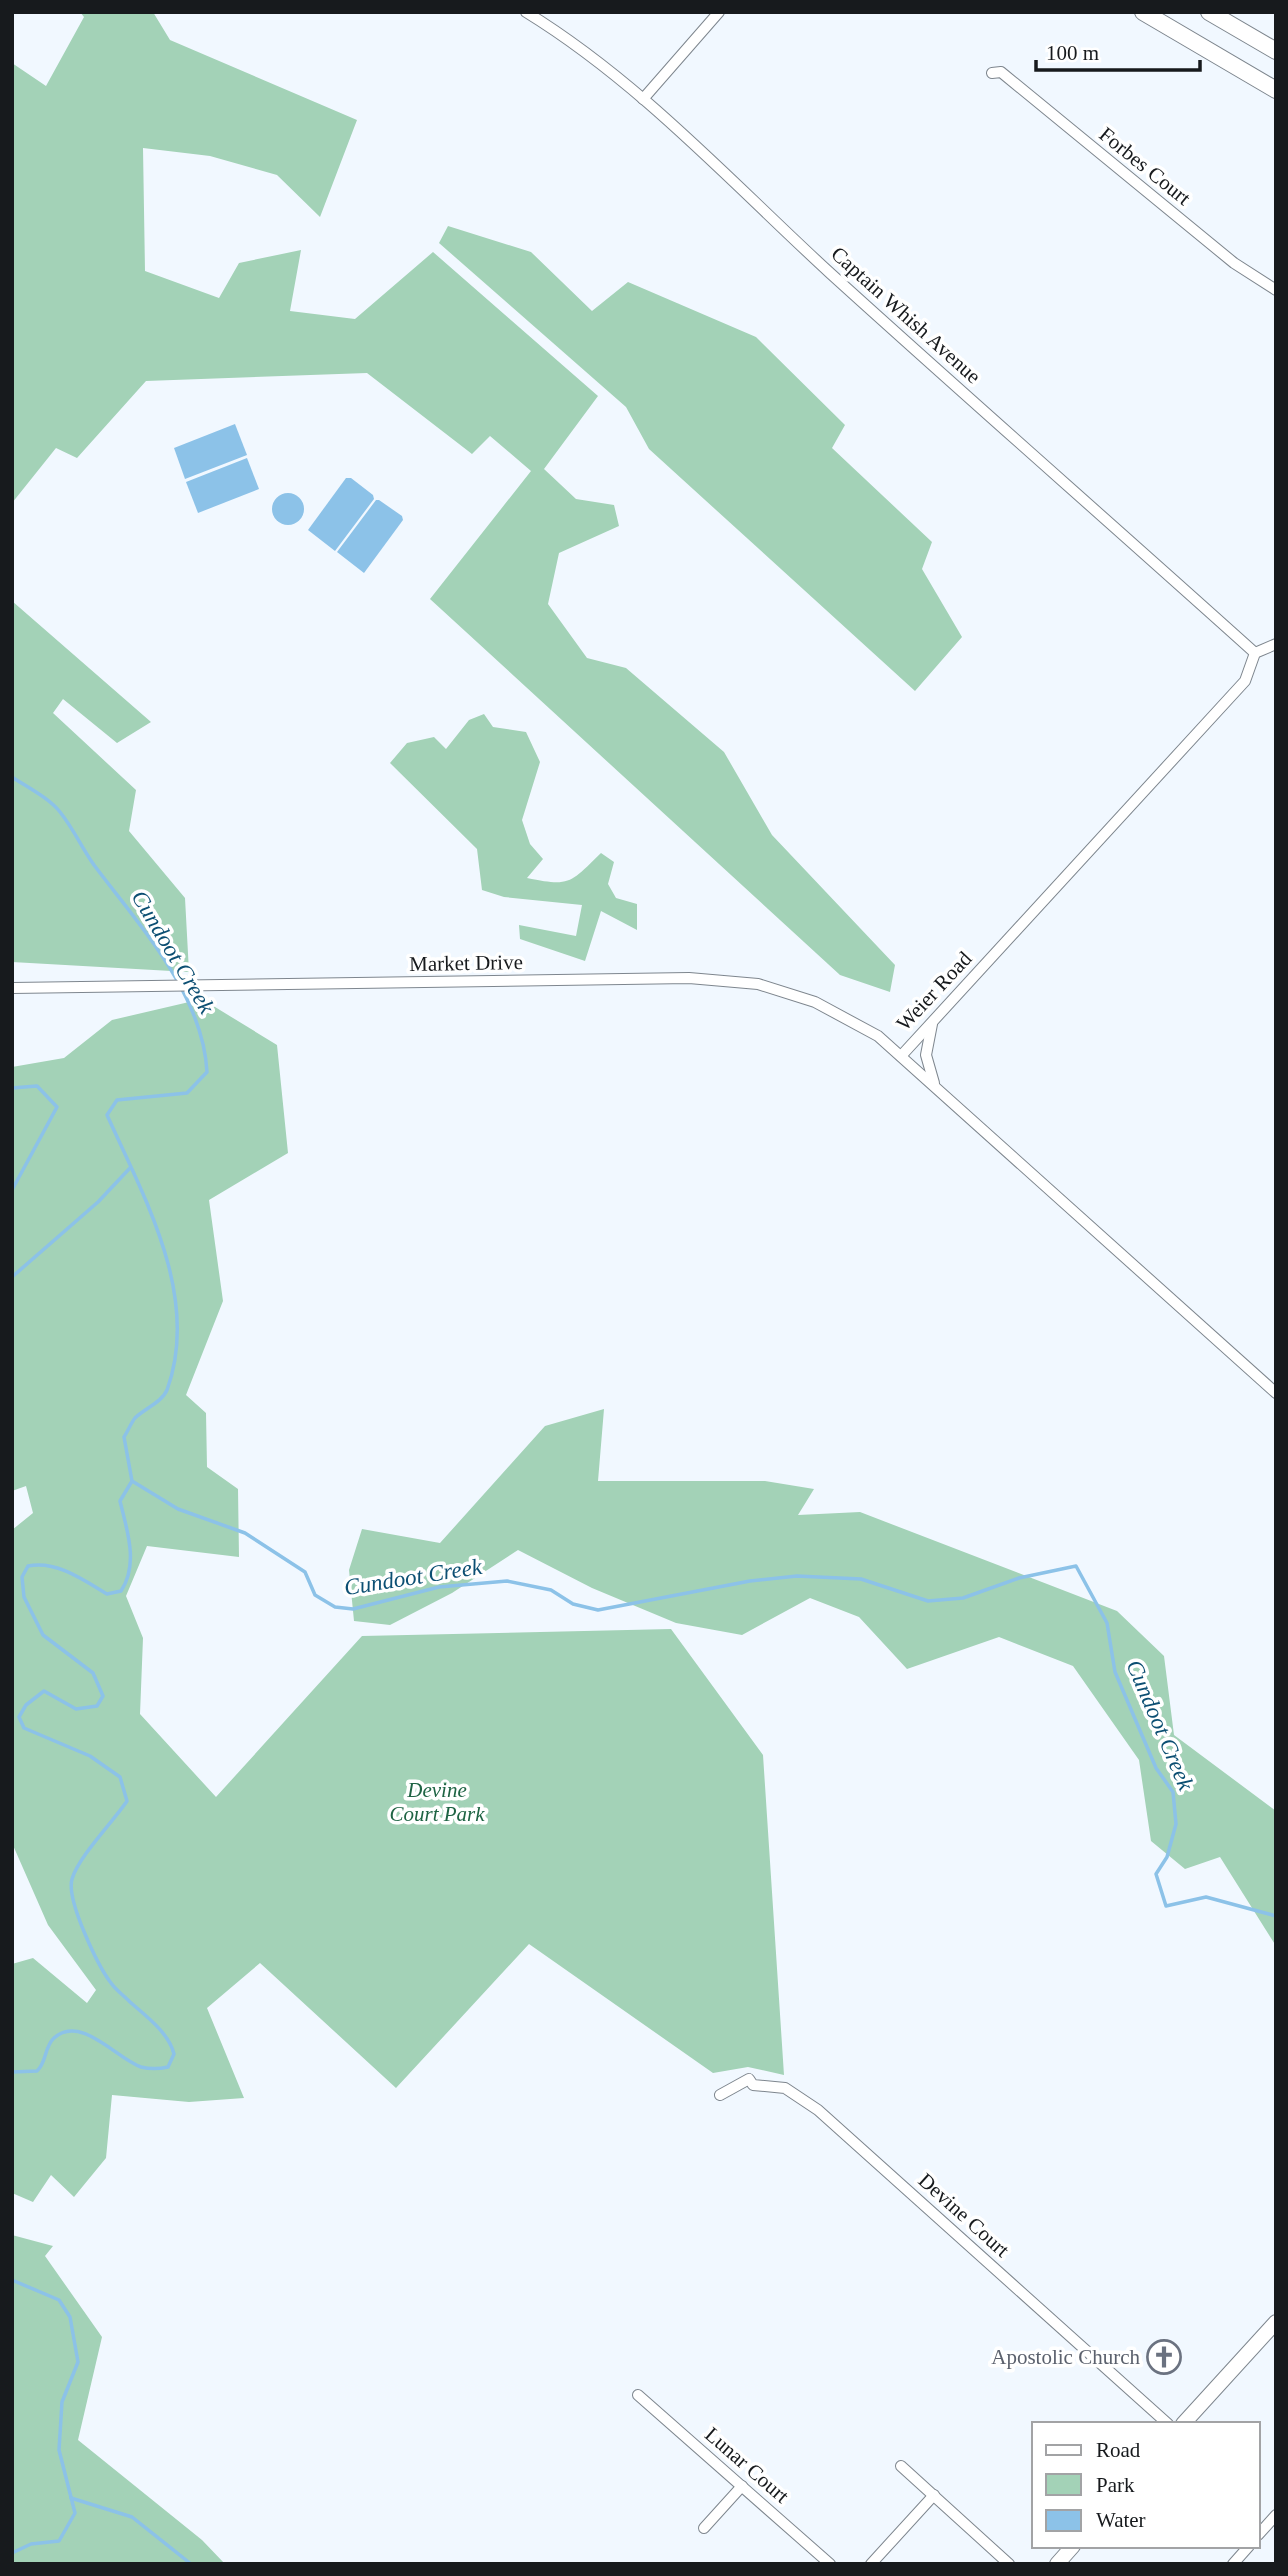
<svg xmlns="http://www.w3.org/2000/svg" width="1288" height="2576" font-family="'Times New Roman',serif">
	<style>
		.green { fill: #a3d2b7 }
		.water { fill: #8cc2e8 }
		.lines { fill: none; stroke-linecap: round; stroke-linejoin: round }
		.stream { stroke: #8cc2e8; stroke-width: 3.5 }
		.minor-casing { stroke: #7e868e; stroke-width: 12 }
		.major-casing { stroke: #7e868e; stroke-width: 16 }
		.highway-casing { stroke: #7e868e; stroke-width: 18 }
		.minor { stroke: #fff; stroke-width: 10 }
		.major { stroke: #fff; stroke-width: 14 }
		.highway { stroke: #fff; stroke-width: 16 }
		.labels { text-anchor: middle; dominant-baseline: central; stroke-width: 7; stroke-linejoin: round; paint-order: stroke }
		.street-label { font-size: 21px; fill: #171a1d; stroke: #fff }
		.park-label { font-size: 21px; font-style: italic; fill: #1f6444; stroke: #fff }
		.worship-label { font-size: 21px; fill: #5b616d; stroke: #fff; text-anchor: end }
		.water-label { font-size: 23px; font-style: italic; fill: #0c4f73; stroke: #fff }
	</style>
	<rect width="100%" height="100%" fill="#f1f8ff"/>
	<g class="green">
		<path d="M80 12H153L170 40 357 120 320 217 277 175 210 156 143 148 145 271 219 298 239 263 301 250 290 311 355 319 433 252 598 396 544 469 576 499 614 505 619 526 559 553 548 604 587 658 626 668 724 752 772 835 895 965 890 992 840 975 430 599 531 471 490 436 472 454 367 373 146 381 77 458 56 448 12 503V63L46 86 84 17Z"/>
		<path d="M448 226 531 252 592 311 628 282 756 337 845 425 832 448 932 542 922 569 962 637 915 691 649 449 626 407 439 243Z"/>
		<path d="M12 601 151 722 117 743 63 699 53 713 136 790 129 831 185 898 189 972 12 962Z"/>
		<path d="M484 714 493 727 526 732 540 762 522 820 530 844 543 859 527 878C571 887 570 883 601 853L614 862 608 884 616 898 637 904V930L601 911 585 961 520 939 519 925 576 936 582 905 504 897 482 890 477 849 390 763 407 743 434 737 446 749 469 720Z"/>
		<path d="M202 999 277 1045 288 1153 209 1200 223 1301 186 1395 206 1413 207 1467 238 1489 239 1557 147 1546 126 1596 143 1638 140 1714 216 1797 362 1636 671 1629 763 1755 784 2075 748 2067 713 2073 529 1944 396 2088 260 1963 207 2008 244 2098 189 2102 112 2095 106 2158 74 2197 51 2175 33 2202 12 2193V1964L33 1958 87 2003 96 1990 48 1925 12 1843V1530L33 1513 26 1486 12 1491V1067L64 1058 112 1020Z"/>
		<path d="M604 1409 598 1481H765L814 1489 798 1515 860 1512 1117 1611 1164 1656 1174 1735 1276 1811V1946L1220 1857 1185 1869 1151 1841 1139 1760 1073 1666 999 1637 907 1669 859 1617 810 1598 742 1635 676 1623 592 1588 518 1550 452 1593 390 1625 354 1621 349 1570 362 1529 440 1543 545 1426Z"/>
		<path d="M12 2235 53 2246 45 2256 102 2337 78 2440 202 2540 225 2564H12Z"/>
	</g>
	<g class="water">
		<path d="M235 424 247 455 185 479 174 448Z"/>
		<path d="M247 458 259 489 198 513 186 482Z"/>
		<path d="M346 478H351L373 495 374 499 335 551 308 530Z"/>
		<circle cx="288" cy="509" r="16"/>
		<path d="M376 500H379L402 516 403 520 364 573 337 552Z"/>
	</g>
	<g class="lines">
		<g class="stream">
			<path d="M12 777C27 787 49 798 60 812 73 828 82 848 94 865 139 925 203 994 207 1072L187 1093 117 1100 107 1115C144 1197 201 1297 167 1390 162 1402 144 1409 135 1418 131 1423 128 1431 124 1437L132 1481 178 1509 245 1533 305 1572 315 1595 335 1607 353 1609 439 1587 507 1581 551 1590 573 1604 598 1610 750 1581 797 1576 861 1579 928 1601 963 1598 1019 1578 1076 1566 1107 1623 1115 1672 1156 1768 1173 1792 1176 1824 1167 1857 1156 1874 1166 1906 1206 1897 1276 1916"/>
			<path d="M12 1088 37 1086 57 1107 12 1190"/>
			<path d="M12 1277 98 1202 130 1168"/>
			<path d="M12 2072 37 2071C47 2062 44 2047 54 2038 81 2014 117 2059 141 2067 149 2069 159 2069 168 2067L174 2054C169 2033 146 2016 130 2002 124 1996 116 1990 111 1983 98 1966 66 1900 72 1879 79 1856 113 1822 127 1801L120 1777 90 1756 24 1728 19 1717 26 1705 44 1691 76 1709 97 1706 103 1696 93 1673 43 1635 24 1597 22 1577 28 1566C56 1560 84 1580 107 1594L121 1591C139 1564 127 1530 120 1501L132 1481"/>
			<path d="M12 2280 59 2300 70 2317 78 2362 62 2402 59 2450 75 2513 59 2541 31 2544 12 2553"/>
			<path d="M71 2498 132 2517 191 2564"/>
		</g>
		<g class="minor-casing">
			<g id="minor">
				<path d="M526 12C640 82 732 183 830 273 971 401 1114 526 1255 653"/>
				<path d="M992 73 1001 72 1234 263 1276 290"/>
				<path d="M643 99 719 12"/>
				<path d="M12 988 689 978 758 984 815 1002 878 1036 1276 1393"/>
				<path d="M932 1024 926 1055 934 1083"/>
				<path d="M901 1056 1245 681 1255 653 1276 644"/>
				<path d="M720 2095 749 2079 753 2085 785 2088 818 2110 1168 2424"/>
				<path d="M638 2395 830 2564"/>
				<path d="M901 2466 1009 2564"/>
				<path d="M704 2528 742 2486"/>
				<path d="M1258 2535 1276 2515"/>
				<path d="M871 2564 934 2495"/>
				<path d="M1233 2564 1249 2546"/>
			</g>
		</g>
		<g class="major-casing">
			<g id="major">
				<path d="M1183 2424 1276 2322"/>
				<path d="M1057 2564 1073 2546"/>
			</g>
		</g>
		<g class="highway-casing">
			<g id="highway">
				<path d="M1143 12 1276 90"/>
				<path d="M1209 12 1276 51"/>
			</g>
		</g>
		<use href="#minor" class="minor"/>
		<use href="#major" class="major"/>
		<use href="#highway" class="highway"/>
	</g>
	<defs>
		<g id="church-ring" transform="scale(1.75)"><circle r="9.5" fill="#fff" stroke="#6b7280" stroke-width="1.5"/><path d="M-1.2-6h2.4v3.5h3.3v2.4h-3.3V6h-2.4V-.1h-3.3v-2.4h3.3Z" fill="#6b7280"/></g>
	</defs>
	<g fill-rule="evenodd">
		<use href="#church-ring" x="1164" y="2357"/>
	</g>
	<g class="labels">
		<g class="street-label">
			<text transform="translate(1145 166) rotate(39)">Forbes Court</text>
			<text transform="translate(906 315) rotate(42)">Captain Whish Avenue</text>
			<text transform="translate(466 963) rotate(-1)">Market Drive</text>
			<text transform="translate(934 991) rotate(-47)">Weier Road</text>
			<text transform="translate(964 2215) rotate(42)">Devine Court</text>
			<text transform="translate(747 2465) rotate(41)">Lunar Court</text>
		</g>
		<g class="park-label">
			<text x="437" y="1790">Devine<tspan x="437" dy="24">Court Park</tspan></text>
		</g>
		<g class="worship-label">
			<text x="1140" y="2357">Apostolic Church</text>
		</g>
		<g class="water-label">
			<text transform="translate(173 952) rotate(59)">Cundoot Creek</text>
			<text transform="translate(413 1577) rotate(-9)">Cundoot Creek</text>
			<text transform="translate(1160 1725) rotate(67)">Cundoot Creek</text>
		</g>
	</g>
	<rect width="1288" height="2576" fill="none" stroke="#171a1d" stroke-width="28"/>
	<rect x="1032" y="2422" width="228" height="126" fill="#ffffff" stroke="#a2a3a5" stroke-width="2"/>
	<rect x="1046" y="2445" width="35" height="10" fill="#ffffff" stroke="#a2a3a5" stroke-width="2"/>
	<text x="1096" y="2457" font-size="21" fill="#171a1d">Road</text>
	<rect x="1046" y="2474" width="35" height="21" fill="#a3d2b7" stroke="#a2a3a5" stroke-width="2"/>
	<text x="1096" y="2492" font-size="21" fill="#171a1d">Park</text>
	<rect x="1046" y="2510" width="35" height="21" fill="#8cc2e8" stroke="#a2a3a5" stroke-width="2"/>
	<text x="1096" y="2527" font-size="21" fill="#171a1d">Water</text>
	<path d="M1036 60v10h164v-10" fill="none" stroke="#171a1d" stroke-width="3.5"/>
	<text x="1046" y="60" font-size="21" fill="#171a1d" stroke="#ffffff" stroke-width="5" paint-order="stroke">100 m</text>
</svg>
